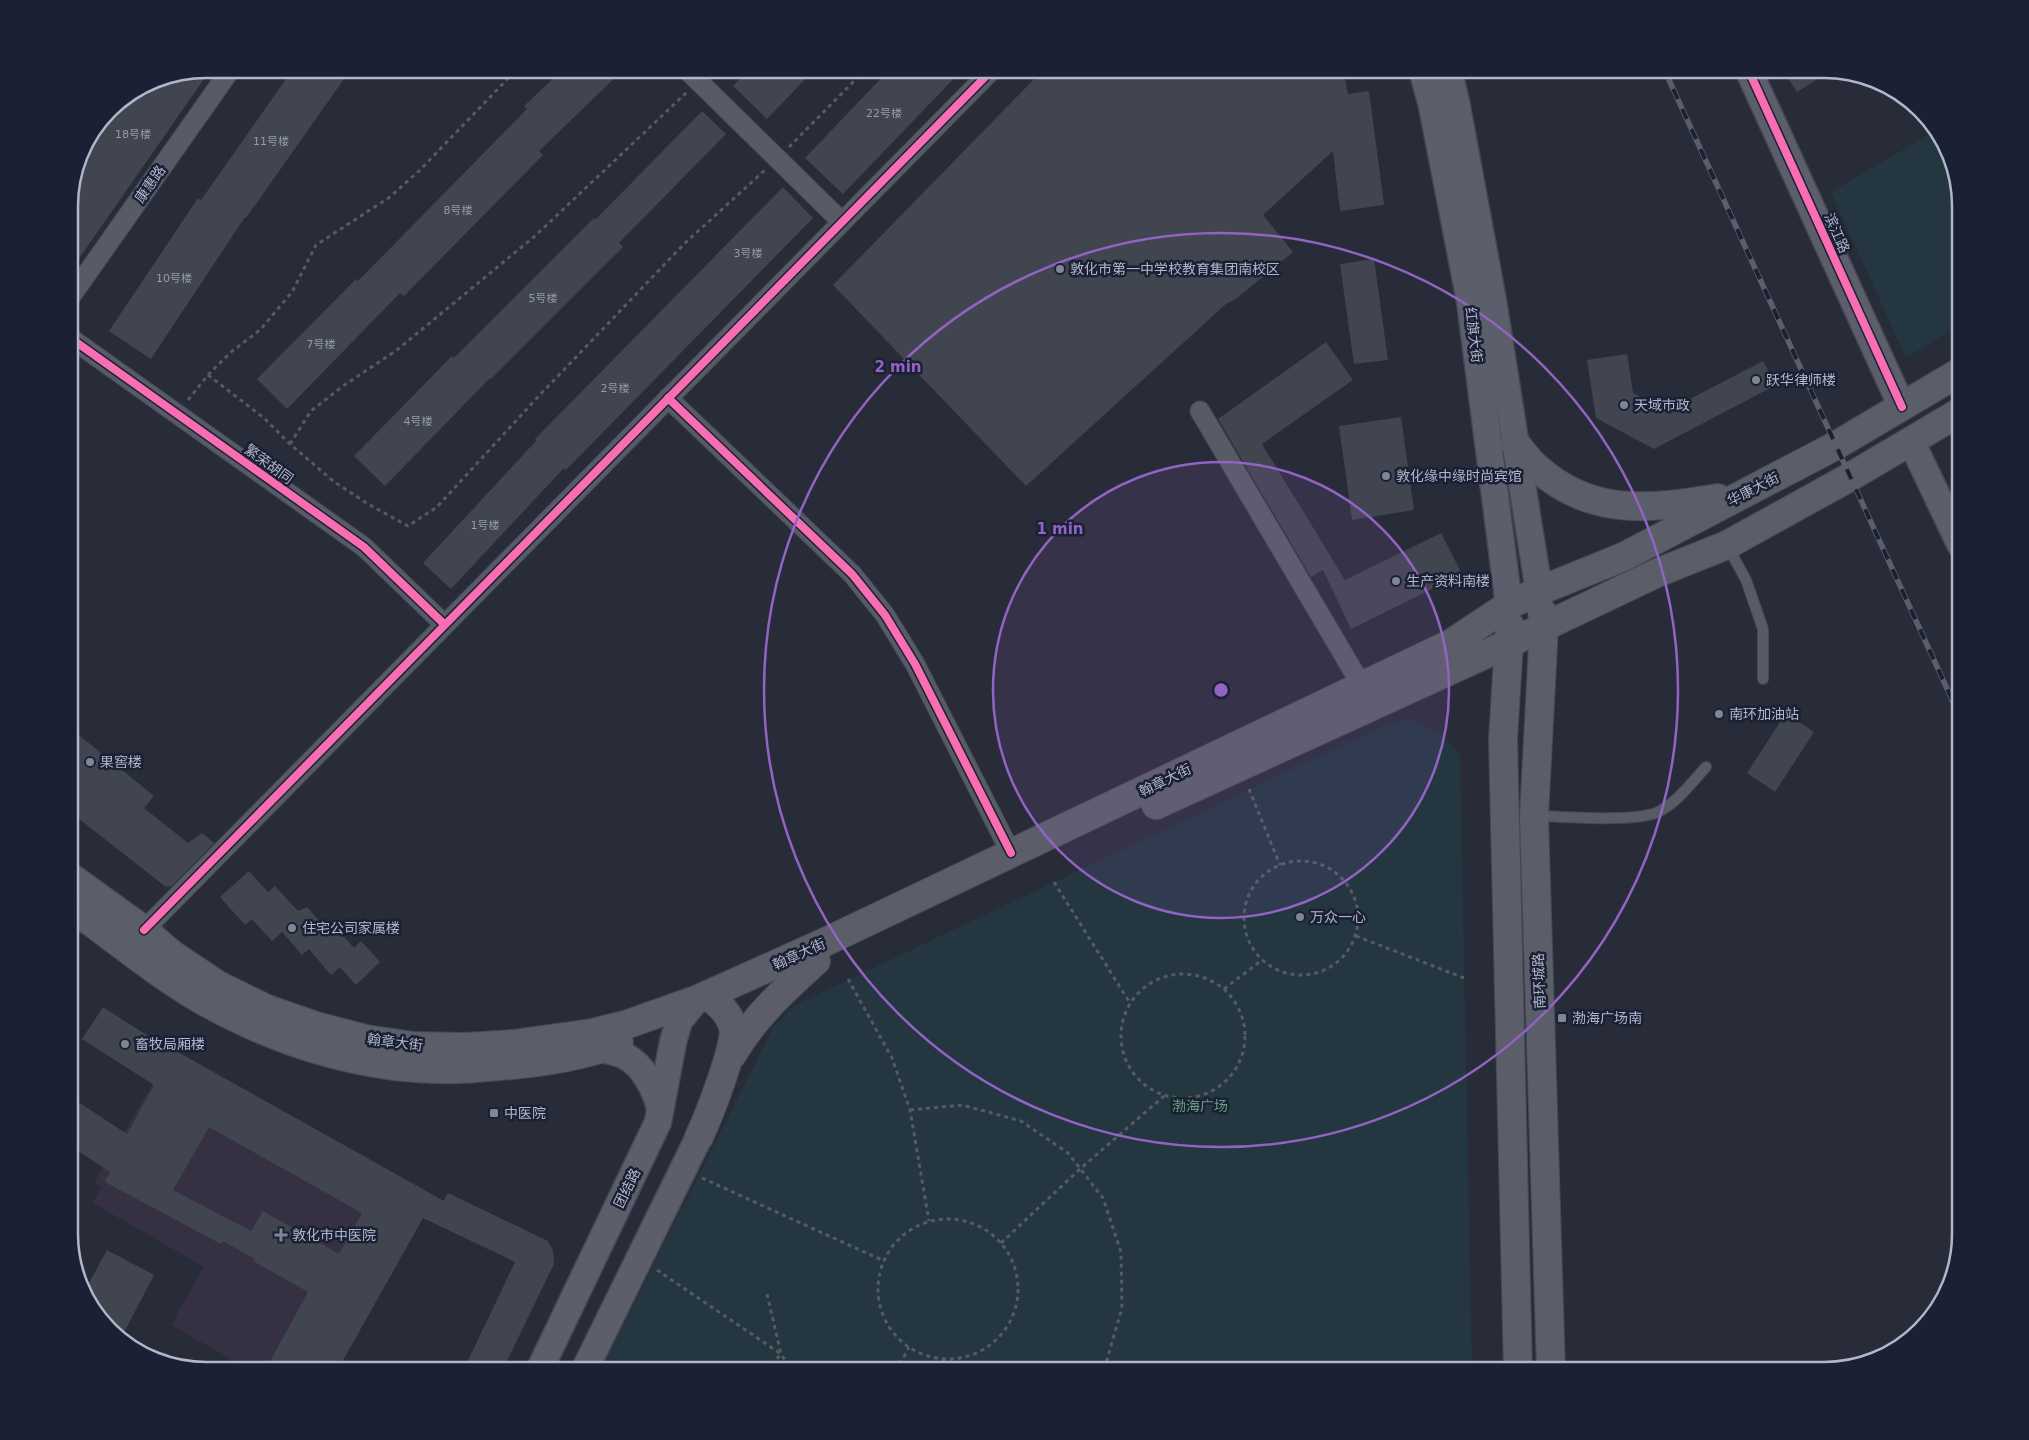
<svg xmlns="http://www.w3.org/2000/svg" width="2029" height="1440" font-family="'DejaVu Sans','Noto Sans SC',sans-serif">
	<style>
		.medical { fill: #353142 }
		.green { fill: #243640 }
		.building { fill: #414550; fill-rule: evenodd }
		.lines { fill: none; stroke-linecap: round; stroke-linejoin: round }
		.lane-casing { stroke: #454852; stroke-width: 12 }
		.street-casing { stroke: #454852; stroke-width: 21 }
		.secondary-casing { stroke: #454852; stroke-width: 29 }
		.primary-casing { stroke: #454955; stroke-width: 30 }
		.path { stroke: #565a63; stroke-width: 3; stroke-dasharray: 4 4; stroke-linecap: butt }
		.lane { stroke: #585b66; stroke-width: 10 }
		.street { stroke: #585b66; stroke-width: 19 }
		.secondary { stroke: #5c5f6b; stroke-width: 26 }
		.primary { stroke: #5b5d68; stroke-width: 28 }
		.rail-casing { stroke: #5c5f6a; stroke-width: 5.5 }
		.rail { stroke: #1b2134; stroke-width: 4; stroke-dasharray: 11; stroke-linecap: butt }
		.cycleway-casing { stroke: #1b2134; stroke-width: 11 }
		.cycleway { stroke: #f96db3; stroke-width: 8 }
		.ring { fill: none; stroke: #9163c3; stroke-width: 2.5 }
		.poi-dot { fill: #818697; stroke: #1b2134; stroke-width: 2 }
		.labels { text-anchor: middle; dominant-baseline: central; stroke-width: 5; stroke-linejoin: round; paint-order: stroke }
		.number-label { font-size: 11px; fill: #959aac }
		.street-label { font-size: 14px; fill: #b1b6ca; stroke: #1b2134 }
		.poi-label { font-size: 14px; fill: #b1b6ca; stroke: #1b2134; text-anchor: start }
		.park-label { font-size: 14px; fill: #669e7d; stroke: #1b2134 }
		.rim { fill: none; stroke: #b1b6ca; stroke-width: 2.5 }
		.centre { fill: #9163c3; stroke: #1b2134; stroke-width: 2.5 }
		.ring-label { font-size: 15px; text-anchor: middle; font-weight: bold; fill: #9163c3; stroke: #1b2134; stroke-width: 5; stroke-linejoin: round; paint-order: stroke }
	</style>
	<rect width="100%" height="100%" fill="#282c39"/>
	<path class="medical" d="M173 1049 435 1197 337 1371H252L171 1325 204 1267 93 1203 101 1187 94 1183Z"/>
	<g class="green">
		<path d="M1935 131 1946 145 1960 206V325L1906 358 1831 192Z"/>
		<path d="M1408 719 1441 733 1460 753 1472 1371H600L774 1026 795 1005 1383 726Z"/>
	</g>
	<g class="building">
		<path d="M206 69H211L69 273V197L75 171 127 97 154 79Z"/>
		<path d="M293 69H351L246 218 245 217 151 359 109 331 198 198 201 200Z"/>
		<path d="M563 69H624L539 151 543 155 404 296 400 293 287 409 257 379 356 279 358 281 527 109 524 106Z"/>
		<path d="M749 69H815L767 119 733 86Z"/>
		<path d="M890 69H963L843 194 805 158Z"/>
		<path d="M1044 69H1343L1348 94 1369 91 1384 205 1340 211 1333 151 1263 215 1293 252 1237 298 1226 304 1026 486 833 285Z"/>
		<path d="M1782 69H1823L1832 70 1797 92Z"/>
		<path d="M702 111 726 134 619 243 623 247 491 379 490 378 385 486 354 456 452 356 454 358 594 218 596 219Z"/>
		<path d="M783 187 813 218 566 470 564 468 451 589 423 563 536 441 535 439Z"/>
		<path d="M1374 259 1388 360 1354 364 1340 264Z"/>
		<path d="M1326 342 1353 380 1262 444 1345 580 1441 533 1462 574 1351 629 1323 570 1311 577 1218 419Z"/>
		<path d="M1627 354 1633 393 1667 411 1763 361 1776 385 1654 449 1596 418 1587 360Z"/>
		<path d="M1401 417 1414 510 1352 520 1339 426Z"/>
		<path d="M1786 713 1814 732 1775 792 1747 773Z"/>
		<path d="M69 727 154 796 144 808 188 843 202 833 214 843 172 886 166 887 69 811Z"/>
		<path d="M249 871 268 892 275 886 298 911 307 907 327 930 332 923 354 948 361 941 380 962 356 985 340 967 331 975 309 949 302 955 282 932 272 941 252 919 245 925 220 897Z"/>
		<path d="M103 1007 173 1052 174 1050 444 1201 448 1193 548 1241 553 1251 554 1264 502 1371H463L515 1262 423 1218 337 1371H279L268 1365 308 1292 253 1261 255 1259 223 1241 221 1244 105 1182 110 1172 69 1145V1096L127 1134 154 1085 82 1039ZM209 1127 362 1213 339 1254 263 1211 251 1231 173 1190Z"/>
		<path d="M107 1250 154 1275 120 1340 87 1302 84 1292Z"/>
	</g>
	<g class="lines">
		<g class="lane-casing">
			<g id="lane">
				<path d="M1727 545 1746 580 1763 629V679"/>
				<path d="M1535 816C1564 816 1633 823 1658 812 1677 803 1691 783 1706 767"/>
			</g>
		</g>
		<g class="street-casing">
			<g id="street">
				<path d="M686 69 842 222"/>
				<path d="M69 299 231 69"/>
				<path d="M69 337 364 547 444 624"/>
				<path d="M668 398 852 574 885 615 915 664 1011 853"/>
				<path d="M1200 411 1362 686"/>
				<path d="M144 930 993 69"/>
			</g>
		</g>
		<g class="secondary-casing">
			<g id="secondary">
				<path d="M1422 69 1432 106 1470 301 1509 605"/>
				<path d="M1448 69 1456 102 1493 301 1539 591"/>
				<path d="M1748 69 1902 407"/>
				<path d="M1911 441 1960 544"/>
				<path d="M601 1049C609 1051 618 1052 625 1056 644 1066 655 1089 660 1108"/>
				<path d="M539 1371 658 1122 673 1042 679 1021 696 1000"/>
				<path d="M584 1371 699 1137"/>
			</g>
		</g>
		<g class="primary-casing">
			<g id="primary">
				<path d="M1515 443C1522 451 1528 460 1536 467 1591 517 1650 509 1718 498"/>
				<path d="M1542 612 1544 626 1534 816 1551 1371"/>
				<path d="M1510 626 1503 739 1518 1371"/>
				<path d="M1156 805 1510 643 1657 573 1727 545 1850 477 1960 412"/>
				<path d="M69 876 144 930 173 955 218 985 267 1009 316 1026 366 1039 413 1046 465 1047 513 1044 592 1033 628 1024 696 1000 823 943 1450 644 1509 605 1539 591 1623 557 1835 446 1960 372"/>
				<path d="M69 906C113 937 155 973 202 1000 279 1044 369 1072 459 1069 473 1069 487 1067 500 1066 542 1063 580 1057 619 1043"/>
				<path d="M732 1055C754 1017 783 991 816 961"/>
				<path d="M699 1137C707 1120 738 1043 733 1027 730 1014 718 1003 708 995"/>
			</g>
		</g>
		<g class="path">
			<path d="M789 147 866 69"/>
			<path d="M208 375 264 418 290 444 333 481 368 504 408 526 437 507 536 399 684 244 765 170"/>
			<path d="M188 400 208 375 231 352 260 330 292 292 316 245 390 197 420 170 517 69"/>
			<path d="M290 444 311 411 343 386 397 350 535 236 686 93"/>
			<path d="M1249 789 1280 865"/>
			<circle cx="1301" cy="918" r="57"/>
			<path d="M1054 882 1130 1003"/>
			<path d="M1356 936 1464 978"/>
			<circle cx="1183" cy="1036" r="62"/>
			<path d="M848 979 892 1058 910 1110 929 1221"/>
			<path d="M1224 989 1262 960"/>
			<path d="M910 1110 962 1105 1021 1121 1068 1153 1103 1198 1121 1252 1122 1308 1106 1363 1099 1371"/>
			<path d="M702 1178 884 1261"/>
			<circle cx="948" cy="1289" r="70"/>
			<path d="M1001 1243 1080 1169 1164 1096"/>
			<path d="M657 1270 781 1354 766 1371"/>
			<path d="M767 1294 781 1354 792 1371"/>
			<path d="M896 1371 909 1347"/>
			<path d="M944 1371V1359"/>
		</g>
		<use href="#lane" class="lane"/>
		<use href="#street" class="street"/>
		<use href="#secondary" class="secondary"/>
		<use href="#primary" class="primary"/>
		<g class="rail-casing">
			<path id="rail" d="M1664 69 1960 717"/>
		</g>
		<use href="#rail" class="rail"/>
		<g class="cycleway-casing">
			<g id="cycleway">
				<path d="M1748 69 1902 407"/>
				<path d="M69 337 364 547 444 624"/>
				<path d="M668 398 852 574 885 615 915 664 1011 853"/>
				<path d="M144 930 993 69"/>
			</g>
		</g>
		<use href="#cycleway" class="cycleway"/>
	</g>
	<circle cx="1221" cy="690" r="228" fill="#9163c3" fill-opacity=".12"/>
	<g class="ring">
		<circle cx="1221" cy="690" r="228"/>
		<circle cx="1221" cy="690" r="457"/>
	</g>
	<g class="poi-dot">
		<circle cx="1060" cy="269" r="5"/>
		<circle cx="1756" cy="380" r="5"/>
		<circle cx="1624" cy="405" r="5"/>
		<circle cx="1386" cy="476" r="5"/>
		<circle cx="1396" cy="581" r="5"/>
		<circle cx="1719" cy="714" r="5"/>
		<circle cx="90" cy="762" r="5"/>
		<circle cx="1300" cy="917" r="5"/>
		<circle cx="292" cy="928" r="5"/>
		<rect x="1557" y="1013" width="10" height="10" rx="2.5"/>
		<circle cx="125" cy="1044" r="5"/>
		<rect x="489" y="1108" width="10" height="10" rx="2.5"/>
		<path d="M278.5 1227.5h5v5h5v5h-5v5h-5v-5h-5v-5h5z"/>
	</g>
	<g class="labels">
		<g class="number-label">
			<text x="884" y="113">22号楼</text>
			<text x="133" y="134">18号楼</text>
			<text x="271" y="141">11号楼</text>
			<text x="458" y="210">8号楼</text>
			<text x="748" y="253">3号楼</text>
			<text x="174" y="278">10号楼</text>
			<text x="543" y="298">5号楼</text>
			<text x="321" y="344">7号楼</text>
			<text x="615" y="388">2号楼</text>
			<text x="418" y="421">4号楼</text>
			<text x="485" y="525">1号楼</text>
		</g>
		<g class="street-label">
			<text transform="translate(150 184) rotate(-55)">康惠路</text>
			<text transform="translate(1837 233) rotate(66)">滨江路</text>
			<text transform="translate(1474 335) rotate(83)">红旗大街</text>
			<text transform="translate(269 464) rotate(36)">繁荣胡同</text>
			<text transform="translate(1753 489) rotate(-27)">华康大街</text>
			<text transform="translate(1165 780) rotate(-26)">翰章大街</text>
			<text transform="translate(799 954) rotate(-24)">翰章大街</text>
			<text transform="translate(1539 981) rotate(-92)">南环城路</text>
			<text transform="translate(395 1042) rotate(7)">翰章大街</text>
			<text transform="translate(627 1188) rotate(-64)">团结路</text>
		</g>
		<g class="poi-label">
			<text x="1070" y="269">敦化市第一中学校教育集团南校区</text>
			<text x="1766" y="380">跃华律师楼</text>
			<text x="1634" y="405">天域市政</text>
			<text x="1396" y="476">敦化缘中缘时尚宾馆</text>
			<text x="1406" y="581">生产资料南楼</text>
			<text x="1729" y="714">南环加油站</text>
			<text x="100" y="762">果窖楼</text>
			<text x="1310" y="917">万众一心</text>
			<text x="302" y="928">住宅公司家属楼</text>
			<text x="1572" y="1018">渤海广场南</text>
			<text x="135" y="1044">畜牧局厢楼</text>
			<text x="504" y="1113">中医院</text>
			<text x="292" y="1235">敦化市中医院</text>
		</g>
		<g class="park-label">
			<text x="1200" y="1106">渤海广场</text>
		</g>
	</g>
	<path d="M0 0H2029V1440H0ZM206 78H1824A128 128 0 0 1 1952 206V1234A128 128 0 0 1 1824 1362H206A128 128 0 0 1 78 1234V206A128 128 0 0 1 206 78Z" fill="#1b2134" fill-rule="evenodd"/>
	<path class="rim" d="M206 78H1824A128 128 0 0 1 1952 206V1234A128 128 0 0 1 1824 1362H206A128 128 0 0 1 78 1234V206A128 128 0 0 1 206 78Z"/>
	<circle cx="1221" cy="690" r="8" class="centre"/>
	<g class="ring-label">
		<text x="898" y="372">2 min</text>
		<text x="1060" y="534">1 min</text>
	</g>
</svg>
